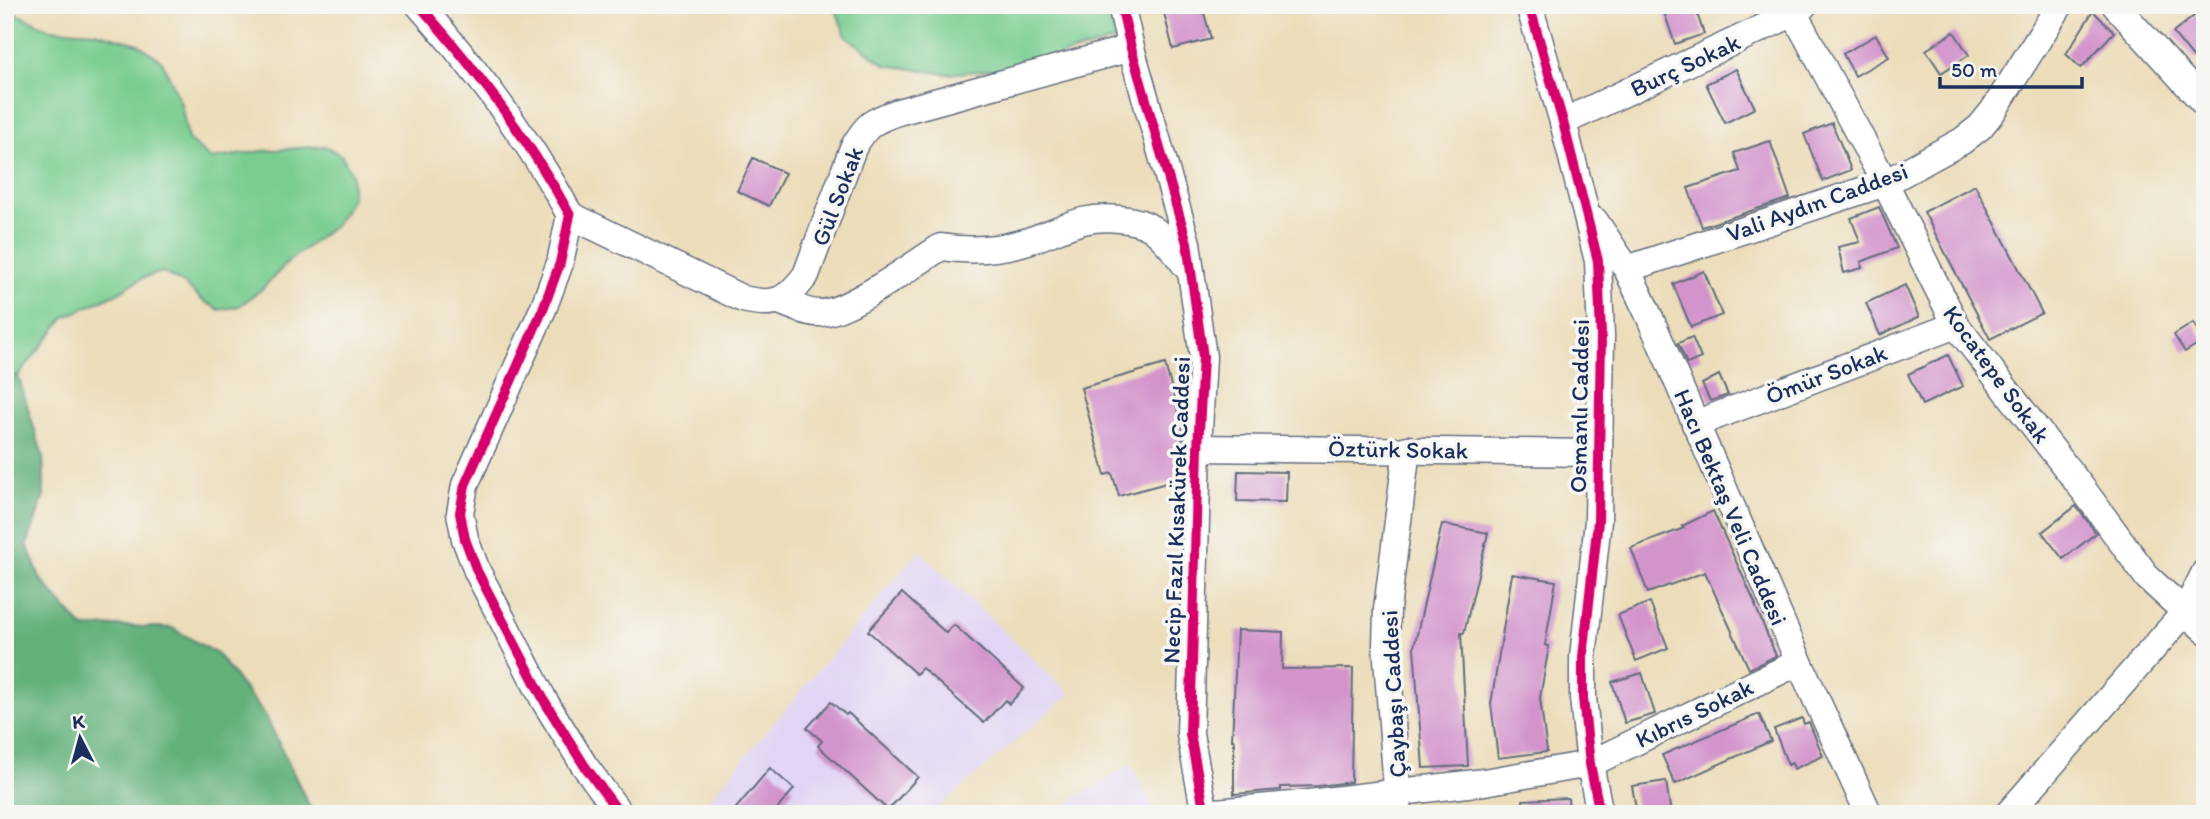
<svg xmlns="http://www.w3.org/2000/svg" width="2210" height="819" font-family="Itim,sans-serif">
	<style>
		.built { fill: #e1d4f4 }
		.green { fill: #79cd90; stroke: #4a7e77; stroke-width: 2 }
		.forest { fill: #62b07a; stroke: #3e706c; stroke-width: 2 }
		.building { fill: #d394cc }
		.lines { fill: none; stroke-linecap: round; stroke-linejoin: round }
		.minor-casing { stroke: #646c7e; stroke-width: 29 }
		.minor { stroke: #fff; stroke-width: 26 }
		.cycleway-casing { stroke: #f6f6f2; stroke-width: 15 }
		.cycleway { stroke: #d6006c; stroke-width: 10 }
		.labels { text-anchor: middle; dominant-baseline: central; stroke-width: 7; stroke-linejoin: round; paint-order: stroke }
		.street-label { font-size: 24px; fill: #1b2f5e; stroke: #f6f6f2 }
	</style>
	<rect width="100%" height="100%" fill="#f6f6f2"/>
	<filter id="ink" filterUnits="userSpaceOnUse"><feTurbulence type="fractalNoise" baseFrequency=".0143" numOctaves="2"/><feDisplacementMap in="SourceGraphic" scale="14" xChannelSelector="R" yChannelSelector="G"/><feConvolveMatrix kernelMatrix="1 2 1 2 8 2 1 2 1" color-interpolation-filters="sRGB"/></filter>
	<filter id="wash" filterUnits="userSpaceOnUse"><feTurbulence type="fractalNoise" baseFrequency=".00686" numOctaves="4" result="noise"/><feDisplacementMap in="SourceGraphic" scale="28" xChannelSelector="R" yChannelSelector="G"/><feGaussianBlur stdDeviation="1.57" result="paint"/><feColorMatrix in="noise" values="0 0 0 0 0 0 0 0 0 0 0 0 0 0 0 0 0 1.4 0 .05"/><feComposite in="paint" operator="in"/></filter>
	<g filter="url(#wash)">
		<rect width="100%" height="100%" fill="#ecddba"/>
		<g class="built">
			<path d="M919 551 1070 694 931 814H697Z"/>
			<path d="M1130 764 1157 814H1051Z"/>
		</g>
		<g class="green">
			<path d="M834 5H1106L1117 40 1014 68 947 74 886 65 846 36Z"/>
			<path d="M5 9 50 29 95 32 138 44 162 61 181 103 188 140 211 159 262 151 325 146 342 156 352 175V198L335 225 289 261 262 289 239 306 220 310 203 301 183 283 162 272 143 278 115 294 65 317 18 376 43 457 44 495 27 545 41 580 83 628 117 626 172 628 217 654 265 715 313 814H5Z"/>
		</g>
		<path class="forest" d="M5 374 18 376 43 457 44 495 27 545 41 580 83 628 117 626 172 628 217 654 265 715 313 814H5Z"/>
		<g id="blocks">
			<g class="building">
				<path d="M1162 5H1202L1211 39 1173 49Z"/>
				<path d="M1673 5H1694L1704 34 1675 44 1663 9Z"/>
				<path d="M2205 7V52L2195 60 2173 33Z"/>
				<path d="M2093 11 2114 32 2081 68 2066 54Z"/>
				<path d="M1954 32 1969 55 1941 73 1926 50Z"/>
				<path d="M1876 35 1889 57 1855 76 1843 54Z"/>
				<path d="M1736 69 1755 108 1725 123 1706 84Z"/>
				<path d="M1832 123 1851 170 1823 181 1804 134Z"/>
				<path d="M1770 141 1790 198 1702 227 1688 188 1740 171 1734 153Z"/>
				<path d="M753 158 785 173 769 206 737 191Z"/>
				<path d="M1975 185 2042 313 1990 339 1924 212Z"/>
				<path d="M1879 207 1897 248 1861 262 1862 268 1844 273 1838 247 1860 242 1851 218Z"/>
				<path d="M1704 271 1722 315 1691 327 1673 284Z"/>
				<path d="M1905 285 1919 317 1880 335 1866 303Z"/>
				<path d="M2193 323 2204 340 2185 352 2174 335Z"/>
				<path d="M1692 337 1701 358 1687 364 1678 343Z"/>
				<path d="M1948 355 1963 386 1922 405 1908 374Z"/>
				<path d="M1165 364 1183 429 1182 453 1178 454 1182 467 1181 479 1119 496 1112 473 1105 475 1081 388Z"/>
				<path d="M1719 375 1728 395 1710 401 1702 384Z"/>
				<path d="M1238 471 1287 472 1286 502 1237 501Z"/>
				<path d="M2076 506 2096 533 2063 559 2042 532Z"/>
				<path d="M1713 511 1756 605H1755L1776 656 1749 669 1705 572 1648 593 1631 548 1684 528 1682 526Z"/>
				<path d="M1442 524 1488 533 1464 633H1461L1468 766 1423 768 1414 647Z"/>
				<path d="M1512 574 1556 581 1545 645 1549 646 1540 698 1547 752 1498 758 1491 704Z"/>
				<path d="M902 593 946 633 954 625 1024 688 1009 704 1005 700 984 723 922 668 916 674 868 631Z"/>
				<path d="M1650 602 1668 648 1636 661 1618 615Z"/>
				<path d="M1237 630 1283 632 1282 669 1353 668 1351 782 1318 786 1281 787V790L1234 794V740H1232Z"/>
				<path d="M1642 673 1655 714 1625 723 1612 682Z"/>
				<path d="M831 702 846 715 848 713 918 777 888 810 818 746 822 741 807 728Z"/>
				<path d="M1759 714 1771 741 1675 784 1662 755Z"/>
				<path d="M1802 718 1804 724 1809 722 1823 756 1794 769 1792 763 1788 765 1774 729Z"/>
				<path d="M770 768 794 789 773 814H731Z"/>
				<path d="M1666 781 1671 814H1637L1632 786Z"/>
				<path d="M1568 798 1569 814H1524L1523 800Z"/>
			</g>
		</g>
	</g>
	<g filter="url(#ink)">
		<use href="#blocks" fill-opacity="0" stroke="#646c7e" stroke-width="2"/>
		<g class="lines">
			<g class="minor-casing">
				<g id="minor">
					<path d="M419 5C476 69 529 139 570 215L560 263 543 309 465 485 460 513 465 539 477 571 545 702 584 765 620 814"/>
					<path d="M1121 5 1131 48 1187 243 1203 357 1198 448 1190 734 1205 814"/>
					<path d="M1529 5 1563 122 1598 261 1601 336 1598 521 1583 657V698L1590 764 1600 814"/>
					<path d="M1787 5 1794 13 1885 183 1956 325 2085 492 2148 578 2205 630"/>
					<path d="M2115 5 2205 104"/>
					<path d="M1563 122 1794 13 1804 5"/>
					<path d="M570 215 743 299C776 307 786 301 806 275L853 148C867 124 872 121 898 112L1131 48"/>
					<path d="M1595 221 1627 269 1650 318 1799 662 1869 814"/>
					<path d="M1627 269 1885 183 1962 141 1980 127 1993 111 2060 5"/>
					<path d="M779 301C791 305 808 314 821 313 849 312 914 264 941 247 967 251 995 250 1021 243 1059 233 1077 214 1120 219 1130 220 1142 222 1151 228 1166 237 1179 258 1191 272"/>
					<path d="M1695 424 1956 325"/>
					<path d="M1198 448 1598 453"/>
					<path d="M1205 813 1292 805 1484 782 1590 764 1799 662"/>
					<path d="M1399 814 1386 646 1387 609 1407 449"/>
					<path d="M2008 814 2185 612 2205 572"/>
				</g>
			</g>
			<use href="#minor" class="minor"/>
			<g class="cycleway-casing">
				<g id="cycleway">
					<path d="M419 5C476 69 529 139 570 215L560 263 543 309 465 485 460 513 465 539 477 571 545 702 584 765 620 814"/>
					<path d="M1121 5 1131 48 1187 243 1203 357 1198 448 1190 734 1205 814"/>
					<path d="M1529 5 1563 122 1598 261 1601 336 1598 521 1583 657V698L1590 764 1600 814"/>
				</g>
			</g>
			<use href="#cycleway" class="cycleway"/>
		</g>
	</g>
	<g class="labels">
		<g class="street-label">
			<text transform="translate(1685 65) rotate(-25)">Burç Sokak</text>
			<text transform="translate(837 196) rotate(-69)">Gül Sokak</text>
			<text transform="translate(1817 202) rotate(-20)">Vali Aydın Caddesi</text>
			<text transform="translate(1826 374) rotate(-21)">Ömür Sokak</text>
			<text transform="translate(1997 374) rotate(54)">Kocatepe Sokak</text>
			<text transform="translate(1579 406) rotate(-89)">Osmanlı Caddesi</text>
			<text transform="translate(1398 449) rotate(1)">Öztürk Sokak</text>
			<text transform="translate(1731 507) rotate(67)">Hacı Bektaş Veli Caddesi</text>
			<text transform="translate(1176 510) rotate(-88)">Necip Fazıl Kısakürek Caddesi</text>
			<text transform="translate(1393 694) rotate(-93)">Çaybaşı Caddesi</text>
			<text transform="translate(1694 713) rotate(-26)">Kıbrıs Sokak</text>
		</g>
	</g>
	<rect width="2210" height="819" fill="none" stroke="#f6f6f2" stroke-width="28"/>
	<g transform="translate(80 738) rotate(354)" stroke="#f6f6f2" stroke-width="5" paint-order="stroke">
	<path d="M0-5L12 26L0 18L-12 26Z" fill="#1b2f5e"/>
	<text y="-10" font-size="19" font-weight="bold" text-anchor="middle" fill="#1b2f5e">K</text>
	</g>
	<path d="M1940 77v10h142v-10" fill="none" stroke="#1b2f5e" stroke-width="3.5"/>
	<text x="1951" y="77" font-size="21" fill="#1b2f5e" stroke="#f6f6f2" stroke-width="5" paint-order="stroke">50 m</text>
</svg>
